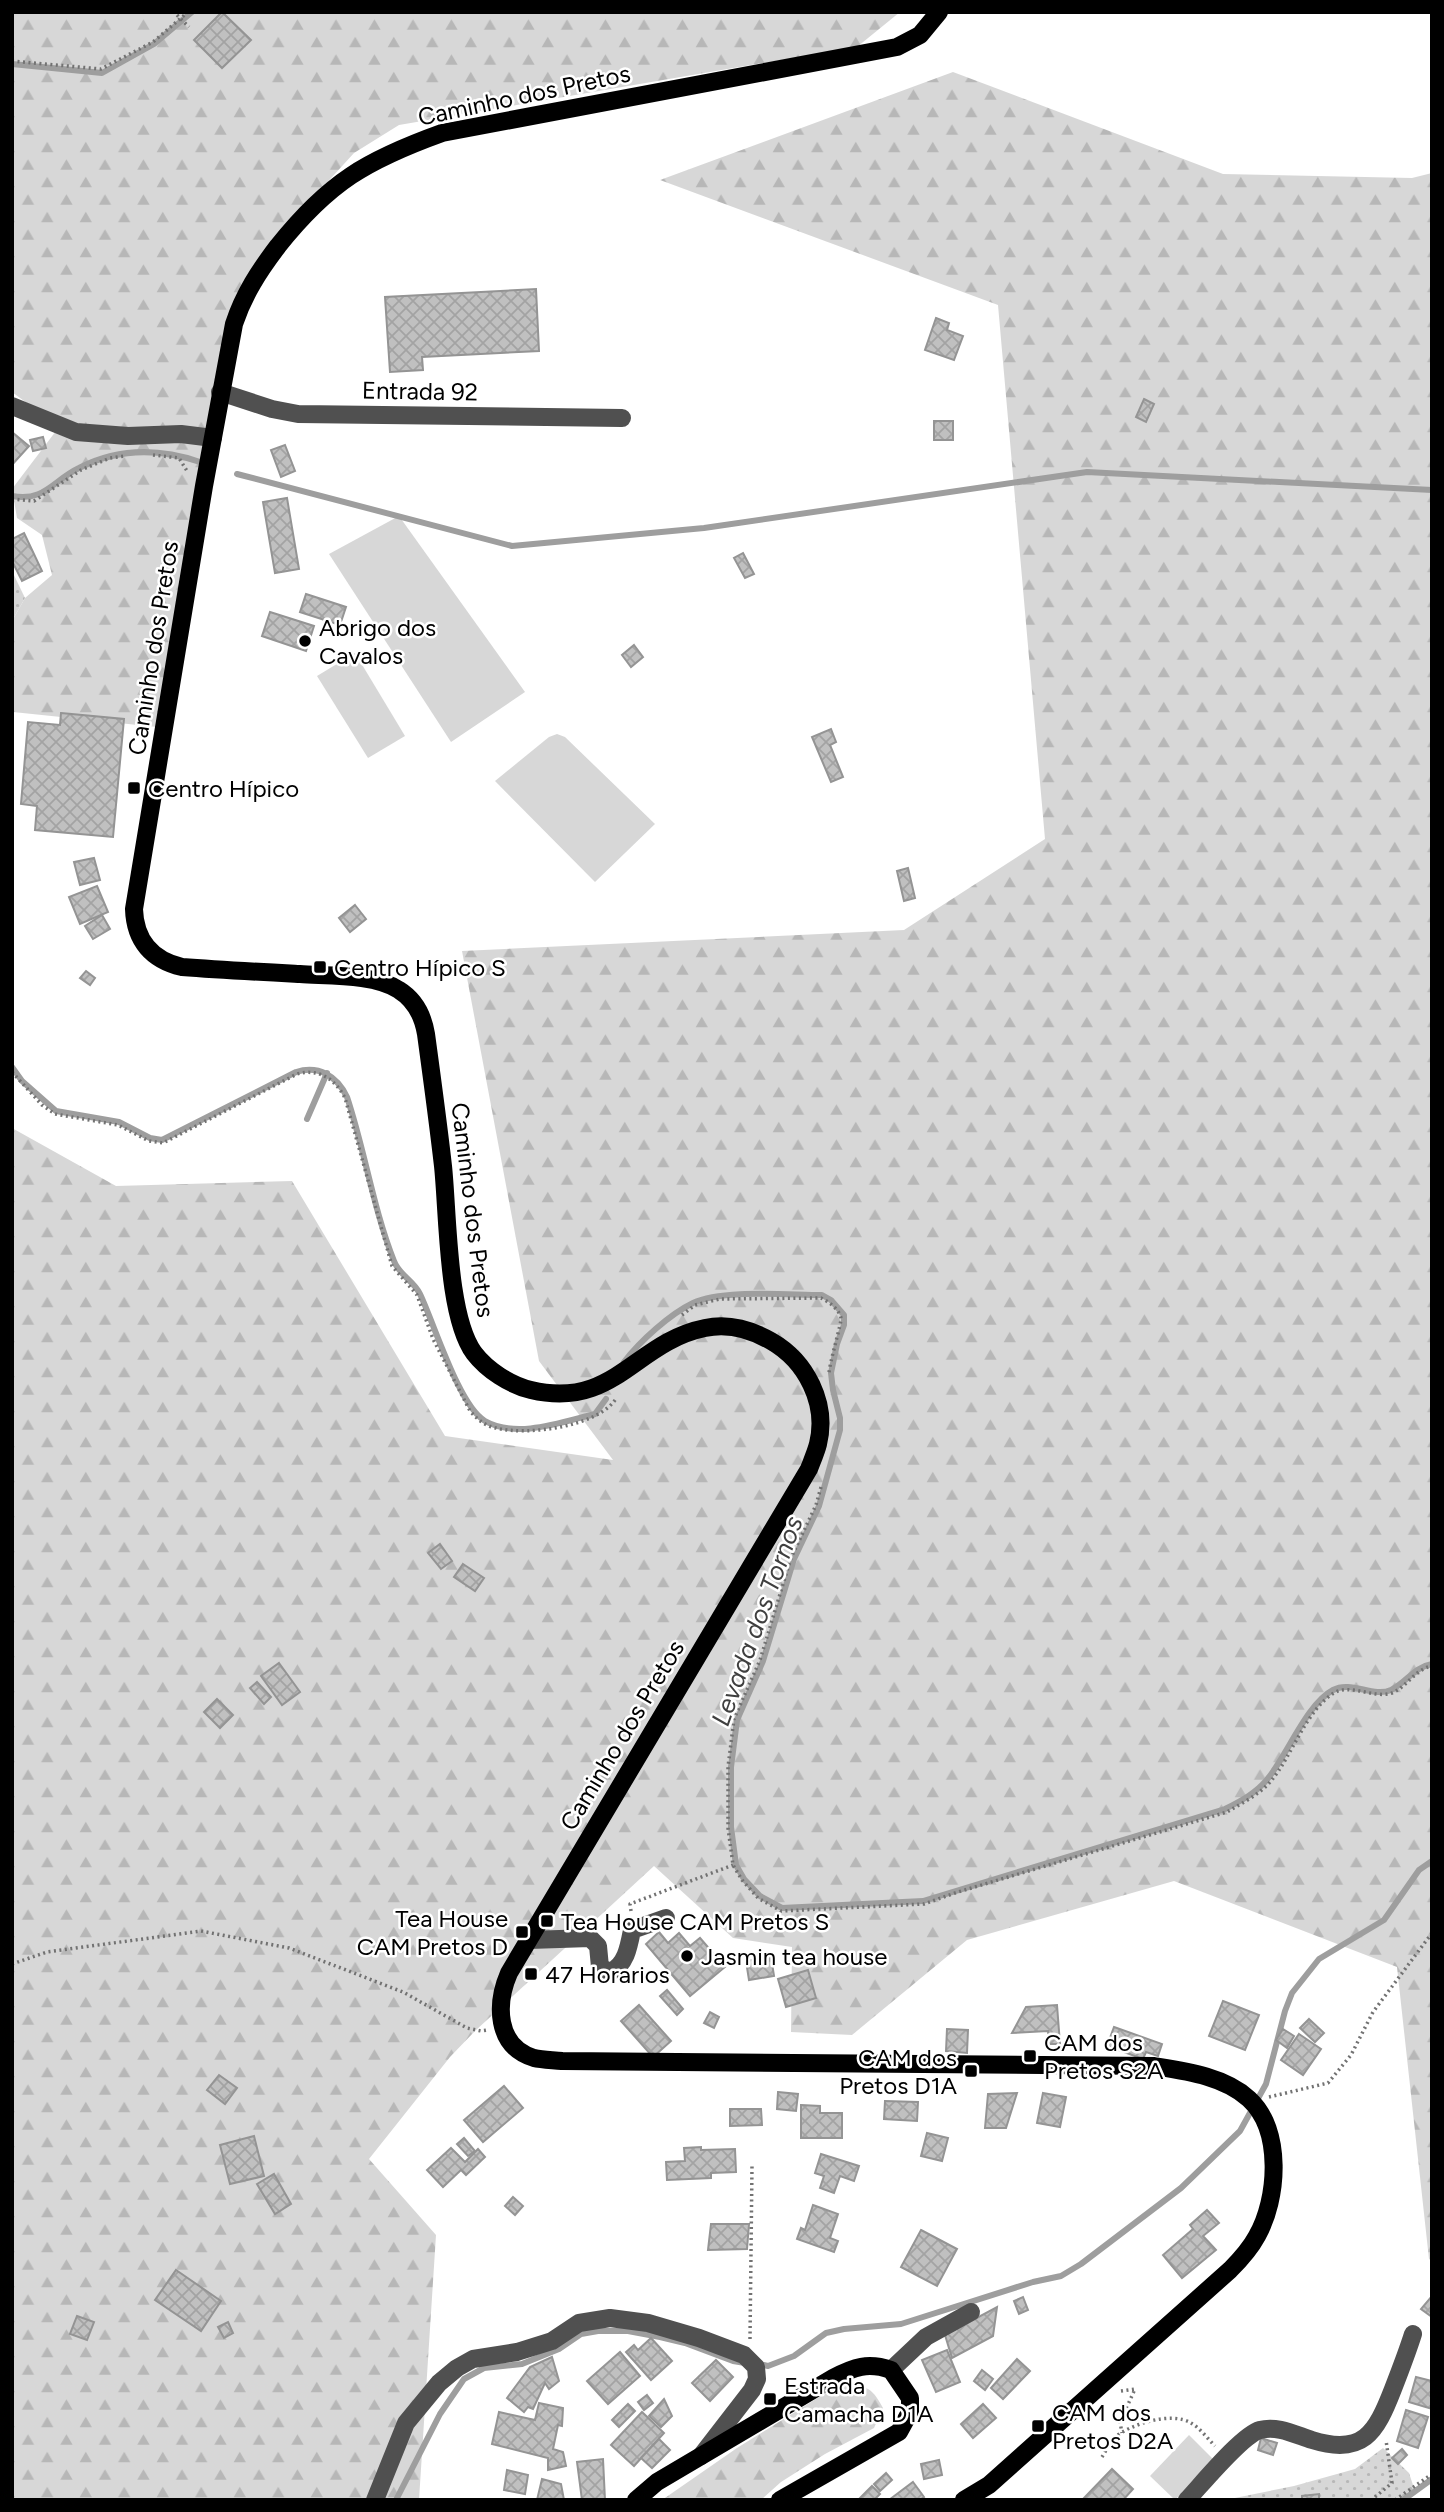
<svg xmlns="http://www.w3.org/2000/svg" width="1444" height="2512" font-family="Figtree,sans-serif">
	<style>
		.grass { fill: url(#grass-dots) }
		.forest { fill: url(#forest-firs) }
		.pitch { fill: #d7d7d7 }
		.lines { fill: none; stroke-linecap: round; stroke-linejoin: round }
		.stream { stroke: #9e9e9e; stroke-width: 6 }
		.building { fill: url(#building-cross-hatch); stroke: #949494; stroke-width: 2 }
		.path { stroke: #727272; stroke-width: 3.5; stroke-dasharray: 2 3.5; stroke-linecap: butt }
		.minor { stroke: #505050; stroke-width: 18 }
		.major { stroke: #000; stroke-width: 18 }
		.poi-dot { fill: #000; stroke: #fff; stroke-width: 2.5 }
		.labels { text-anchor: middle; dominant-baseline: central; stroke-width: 5; stroke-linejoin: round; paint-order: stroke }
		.street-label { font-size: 24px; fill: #000; stroke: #fff }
		.poi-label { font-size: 24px; fill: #000; stroke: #fff; text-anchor: start }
		.water-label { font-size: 26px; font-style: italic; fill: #3f3f3f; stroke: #fff }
	</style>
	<defs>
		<pattern id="grass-dots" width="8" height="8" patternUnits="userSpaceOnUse" patternTransform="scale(1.75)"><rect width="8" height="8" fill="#d7d7d7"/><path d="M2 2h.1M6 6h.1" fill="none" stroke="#b7b7b7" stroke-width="1.8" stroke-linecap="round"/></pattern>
		<pattern id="forest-firs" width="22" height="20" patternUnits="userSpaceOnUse" patternTransform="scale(1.75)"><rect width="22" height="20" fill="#d7d7d7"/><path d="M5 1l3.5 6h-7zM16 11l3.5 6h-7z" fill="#b7b7b7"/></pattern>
		<pattern id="building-cross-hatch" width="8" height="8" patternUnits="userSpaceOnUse" patternTransform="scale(1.75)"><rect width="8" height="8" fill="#c0c0c0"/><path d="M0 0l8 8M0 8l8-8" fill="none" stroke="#a3a3a3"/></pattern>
	</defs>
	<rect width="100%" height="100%" fill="#fff"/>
	<g class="grass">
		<path d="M12 571 25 598 12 621Z"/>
		<path d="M1383 2448 1409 2473 1416 2494 1400 2500H1225L1294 2486 1355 2469Z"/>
	</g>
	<g class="forest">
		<path d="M12 12H900L857 47 399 125 354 153 260 256 230 370 157 727 13 712 12 621 25 598 52 575 42 535 17 518 12 489 59 427 12 392Z"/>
		<path d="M953 72 1223 174 1412 178 1432 173V2261L1429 2259 1397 1967 1174 1881 967 1940 852 2035 791 2032 792 1947 733 1938 654 1866 475 2031 450 2057 369 2159 436 2235 419 2500H12V1128L116 1186 292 1181 445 1436 613 1460 539 1361 462 951 904 930 1045 839 998 305 660 180Z"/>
		<path d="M840 2384C865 2386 871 2385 883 2408L874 2428 825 2454 781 2482 761 2500H662L737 2448Z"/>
	</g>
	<g class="pitch">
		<path d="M399 516 525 692 451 742 329 554Z"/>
		<path d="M355 653 405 736 368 758 317 676Z"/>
		<path d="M557 734 565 737 655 824 595 882 495 781 549 737Z"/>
		<path d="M1189 2435 1214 2460 1175 2500 1150 2476Z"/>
	</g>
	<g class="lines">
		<g class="stream">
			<path d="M12 64 102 73 154 44 192 12"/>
			<path d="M237 474 512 546 704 528 1087 472 1432 490"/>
			<path d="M12 496C45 502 52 481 79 468 118 448 159 448 200 462"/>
			<path d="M12 1067 22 1081 56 1111 119 1122 150 1138 162 1140 296 1072C319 1065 337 1076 347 1097 365 1151 373 1208 394 1261 399 1275 414 1281 420 1294 434 1323 459 1406 485 1421 517 1439 562 1422 595 1414L606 1399"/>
			<path d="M307 1119 327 1073"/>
			<path d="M624 1362C640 1341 670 1314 693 1303 722 1289 788 1295 822 1295L831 1300 844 1315V1325L837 1344 831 1373 833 1390 840 1418V1430L819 1506 794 1559 763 1661 737 1720 731 1767V1827L736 1865 744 1879 760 1896 782 1908 923 1901 1225 1809C1241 1801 1258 1792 1269 1777 1288 1753 1307 1704 1333 1690 1351 1680 1373 1698 1391 1690 1406 1683 1414 1667 1432 1664"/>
			<path d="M759 2364 768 2366 794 2356 826 2333 844 2329 901 2324 1033 2282 1061 2276 1081 2264 1181 2188 1240 2131 1266 2084 1285 2011 1292 1993 1319 1959 1384 1920 1419 1870 1432 1861"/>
			<path d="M396 2500 440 2414 464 2379 484 2368 522 2364 559 2349 581 2334 598 2331H628L660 2337 685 2343 733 2361 745 2363"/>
			<path d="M1403 2500 1432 2479"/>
		</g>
	</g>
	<g class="building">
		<path d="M222 12 251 40 222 68 194 40Z"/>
		<path d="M536 289 539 351 422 357 423 370 390 372 385 297Z"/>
		<path d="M936 318 949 323 947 330 963 336 954 360 925 350Z"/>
		<path d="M1144 399 1154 404 1146 422 1136 417Z"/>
		<rect x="934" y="421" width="19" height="19"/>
		<path d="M12 432 29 446 12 465Z"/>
		<path d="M43 437 46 448 33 451 30 440Z"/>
		<path d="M285 445 295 471 281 477 271 450Z"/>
		<path d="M287 498 299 569 275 573 263 502Z"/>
		<path d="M24 533 42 571 22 581 12 561V539Z"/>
		<path d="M743 553 754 574 745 578 734 558Z"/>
		<path d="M306 594 346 607 340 625 300 612Z"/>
		<path d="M270 612 314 626 306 651 262 636Z"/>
		<path d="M634 645 643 657 631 667 622 655Z"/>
		<path d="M61 713 124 719 113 837 35 830 37 806 21 804 28 722 60 725Z"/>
		<path d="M831 729 836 742 830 745 843 777 831 782 812 737Z"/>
		<path d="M94 858 100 880 80 885 74 862Z"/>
		<path d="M908 868 915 898 904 901 897 871Z"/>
		<path d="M97 886 108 912 80 924 69 897Z"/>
		<path d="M355 905 366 919 350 932 339 918Z"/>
		<path d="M102 915 110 929 93 939 85 926Z"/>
		<path d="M86 971 95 978 90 985 80 978Z"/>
		<path d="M440 1544 452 1561 441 1569 428 1553Z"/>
		<path d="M463 1564 484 1578 475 1591 454 1577Z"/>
		<path d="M279 1663 300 1692 282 1705 261 1676Z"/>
		<path d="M257 1682 271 1697 264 1704 250 1688Z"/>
		<path d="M217 1699 233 1715 220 1728 204 1712Z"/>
		<path d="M659 1932 668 1943 679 1933 690 1946 700 1938 725 1967 690 1996 646 1944Z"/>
		<path d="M771 1957 774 1976 749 1980 746 1961Z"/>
		<path d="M808 1970 816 1998 786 2007 778 1979Z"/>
		<path d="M667 1990 683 2009 677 2015 660 1996Z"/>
		<path d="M1223 2001 1259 2015 1245 2050 1209 2036Z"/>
		<path d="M639 2005 671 2041 653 2057 621 2021Z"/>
		<path d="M1057 2005 1060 2044H1049L1048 2031 1012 2033 1026 2007Z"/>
		<path d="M710 2012 719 2017 714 2028 704 2023Z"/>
		<path d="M1309 2019 1324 2033 1315 2042 1300 2028Z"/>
		<path d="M1114 2027 1162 2044 1158 2056 1146 2052 1143 2059 1107 2046Z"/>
		<path d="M947 2029 968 2030 967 2053 946 2051Z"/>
		<path d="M1283 2029 1294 2036 1287 2048 1276 2040Z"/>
		<path d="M1299 2034 1321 2049 1303 2075 1281 2060Z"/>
		<path d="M219 2075 237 2088 225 2104 207 2090Z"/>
		<path d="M504 2086 523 2108 483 2142 464 2120Z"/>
		<path d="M778 2092 798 2094 796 2111 777 2109Z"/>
		<path d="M1017 2093 1006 2128H985L988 2094Z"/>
		<path d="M1043 2093 1066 2097 1060 2127 1037 2123Z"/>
		<path d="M885 2101 918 2102 917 2121 884 2119Z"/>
		<path d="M801 2105 820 2106V2113H842V2138H801Z"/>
		<path d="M730 2109H761L762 2125 730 2126Z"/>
		<path d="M927 2133 948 2138 942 2161 921 2156Z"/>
		<path d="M254 2136 264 2176 230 2184 220 2145Z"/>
		<path d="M464 2138 475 2151 468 2156 457 2144Z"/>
		<path d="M701 2147V2150L735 2149 736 2172 711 2173V2178L667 2180 666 2162 685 2161 684 2148Z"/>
		<path d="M451 2148 465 2162 478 2149 485 2157 466 2175 461 2170 443 2187 427 2170Z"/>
		<path d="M821 2154 859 2166 854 2181 840 2176 834 2193 820 2188 824 2176 815 2173Z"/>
		<path d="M274 2174 291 2204 275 2214 257 2184Z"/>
		<path d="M513 2197 523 2206 515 2215 505 2206Z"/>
		<path d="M813 2205 838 2214 830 2238 838 2241 834 2252 797 2239 801 2228 805 2230Z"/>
		<path d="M1207 2210 1219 2223 1203 2236 1216 2250 1182 2278 1163 2255 1193 2229 1190 2225Z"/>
		<path d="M711 2224H749L747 2249 708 2250Z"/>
		<path d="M921 2230 957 2249 937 2286 901 2267Z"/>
		<path d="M176 2270 221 2301 201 2331 155 2300Z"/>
		<path d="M1432 2296V2317L1421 2309Z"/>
		<path d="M1023 2297 1028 2310 1019 2314 1014 2301Z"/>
		<path d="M997 2307 993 2336 952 2358 945 2335Z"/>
		<path d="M77 2316 94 2322 87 2340 70 2334Z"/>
		<path d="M228 2322 233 2333 224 2338 218 2327Z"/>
		<path d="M651 2338 672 2361 651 2380 626 2352 634 2345 638 2350Z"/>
		<path d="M947 2350 960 2382 936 2392 922 2360Z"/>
		<path d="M620 2352 640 2376 608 2404 587 2381Z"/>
		<path d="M552 2357 559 2381 549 2389 545 2383 533 2409 528 2407 524 2412 507 2398 530 2367Z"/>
		<path d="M1017 2359 1030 2371 1003 2399 991 2388Z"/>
		<path d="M716 2360 733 2377 710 2401 692 2383Z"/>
		<path d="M982 2370 993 2379 985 2390 974 2381Z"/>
		<path d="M1416 2377 1432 2381V2409L1409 2402Z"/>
		<path d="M647 2395 653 2403 644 2410 638 2402Z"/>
		<path d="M664 2399 672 2416 661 2427 649 2416Z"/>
		<path d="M539 2403 563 2408 562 2426 558 2425 553 2449 563 2452 566 2466 548 2470V2458L492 2444 499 2412 535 2420Z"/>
		<path d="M628 2404 635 2411 619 2427 612 2420Z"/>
		<path d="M983 2404 996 2418 973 2438 961 2424Z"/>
		<path d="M1406 2410 1428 2417 1418 2448 1397 2441Z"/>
		<path d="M642 2412 664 2433 634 2466 611 2445Z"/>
		<path d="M1261 2438 1277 2443 1273 2455 1258 2450Z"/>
		<path d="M659 2439 670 2450 652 2468 641 2458Z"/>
		<path d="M1402 2449 1407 2455 1398 2464 1392 2458Z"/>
		<path d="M603 2459 605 2500H582L577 2462Z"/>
		<path d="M939 2460 942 2475 924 2479 921 2464Z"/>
		<path d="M1112 2469 1133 2489 1123 2500H1086L1084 2498Z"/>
		<path d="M507 2470 528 2475 525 2494 504 2490Z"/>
		<path d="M886 2473 892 2480 880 2491 874 2484Z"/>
		<path d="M542 2479 561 2484 564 2500H537Z"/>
		<path d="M913 2482 924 2497 920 2500H889Z"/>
		<path d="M872 2486 880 2494 874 2500H858Z"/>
		<path d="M1319 2494V2500H1302V2496Z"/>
	</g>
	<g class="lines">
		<g class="path">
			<path d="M177 15 189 27"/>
			<path d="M12 61 101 69 153 42 188 12"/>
			<path d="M153 455 179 458 187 471"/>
			<path d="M12 499 34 501 81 470 110 458 125 456"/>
			<path d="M12 1072 42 1105 55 1114 118 1125 149 1141 163 1143 297 1074C319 1068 335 1079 345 1098L392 1266 417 1295 433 1339 470 1411C477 1419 485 1426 496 1428 527 1436 600 1427 617 1397"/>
			<path d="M682 1315 695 1305 720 1299 821 1298C829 1302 839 1309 841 1318 842 1322 829 1364 829 1374"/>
			<path d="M821 1487 816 1505 791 1558 760 1660 734 1719 728 1767V1828L733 1865 742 1880 758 1898 781 1911 924 1904 958 1892 1227 1812C1242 1803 1259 1795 1271 1781 1292 1756 1306 1710 1334 1693 1351 1683 1373 1699 1392 1693 1407 1687 1415 1669 1432 1666"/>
			<path d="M631 1911 630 1904 733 1865"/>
			<path d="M12 1964 47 1952 201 1931 289 1948 403 1992 467 2028 481 2031 487 2030"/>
			<path d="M1269 2097 1328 2083 1351 2055 1373 2012 1432 1933"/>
			<path d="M750 2339 752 2166"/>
			<path d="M1121 2391 1135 2389 1120 2422 1122 2433"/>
			<path d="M1102 2457C1106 2451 1109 2443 1114 2438 1130 2424 1172 2411 1191 2423 1200 2428 1207 2438 1215 2446"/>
			<path d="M1375 2497 1392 2483 1386 2440"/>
			<path d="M1395 2500 1432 2474"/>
		</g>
		<g class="minor">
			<path d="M220 392 272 409 298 414 622 418"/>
			<path d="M12 406 76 432 128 436 181 434 213 438"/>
			<path d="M529 1940 590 1938 598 1946 600 1967 610 1972C626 1965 629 1946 632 1930L666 1918"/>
			<path d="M891 2370 926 2337 971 2312"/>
			<path d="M375 2500 406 2423 439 2383 457 2368 473 2359 517 2352 552 2341 579 2323 610 2318 648 2323 699 2338 744 2355 756 2367 757 2379 752 2390 701 2456"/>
			<path d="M1187 2500C1202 2484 1242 2435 1260 2430 1277 2425 1296 2435 1312 2440 1363 2456 1376 2433 1393 2389 1400 2371 1407 2353 1413 2334"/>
		</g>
		<g class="major">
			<path d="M939 12 920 35 897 47 442 133C367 160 329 182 278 246 259 271 244 294 234 324L204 486 134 909C135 941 152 960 182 967 221 970 261 972 300 974 329 976 375 974 399 990 415 1000 423 1016 426 1034 432 1078 438 1122 443 1166 448 1213 447 1316 474 1353 487 1370 510 1385 531 1390 614 1410 635 1342 705 1328 728 1323 750 1329 771 1341 806 1361 828 1403 818 1444 816 1452 812 1461 809 1469L509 1973C496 2003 495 2046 534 2058 542 2060 553 2060 562 2061L1153 2066C1184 2071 1224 2076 1249 2099 1283 2130 1278 2199 1257 2236 1250 2249 1240 2260 1230 2270L989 2485 964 2500"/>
			<path d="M636 2500 657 2482 833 2378C854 2367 868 2362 891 2370L910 2398V2412L899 2432 780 2500"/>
		</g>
	</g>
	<g class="poi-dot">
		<circle cx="305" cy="641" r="7"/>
		<rect x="127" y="781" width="14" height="14" rx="3.5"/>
		<rect x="313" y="960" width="14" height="14" rx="3.5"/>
		<rect x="540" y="1914" width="14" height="14" rx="3.5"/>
		<rect x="515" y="1925" width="14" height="14" rx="3.5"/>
		<circle cx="687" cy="1956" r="7"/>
		<rect x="524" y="1967" width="14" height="14" rx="3.5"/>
		<rect x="1023" y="2049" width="14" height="14" rx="3.5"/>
		<rect x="964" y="2064" width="14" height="14" rx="3.5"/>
		<rect x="763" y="2392" width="14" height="14" rx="3.5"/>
		<rect x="1031" y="2419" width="14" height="14" rx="3.5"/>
	</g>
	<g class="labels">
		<g class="street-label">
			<text transform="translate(524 95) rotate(-12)">Caminho dos Pretos</text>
			<text transform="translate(420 391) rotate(1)">Entrada 92</text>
			<text transform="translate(153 648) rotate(-81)">Caminho dos Pretos</text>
			<text transform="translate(473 1210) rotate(83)">Caminho dos Pretos</text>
			<text transform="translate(622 1735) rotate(-59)">Caminho dos Pretos</text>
		</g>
		<g class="poi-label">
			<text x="319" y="627">Abrigo dos<tspan x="319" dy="28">Cavalos</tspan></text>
			<text x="148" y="788">Centro Hípico</text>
			<text x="334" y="967">Centro Hípico S</text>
			<text x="508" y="1918" text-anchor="end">Tea House<tspan x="508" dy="28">CAM Pretos D</tspan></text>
			<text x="561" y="1921">Tea House CAM Pretos S</text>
			<text x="701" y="1956">Jasmin tea house</text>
			<text x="545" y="1974">47 Horarios</text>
			<text x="1044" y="2042">CAM dos<tspan x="1044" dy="28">Pretos S2A</tspan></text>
			<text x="957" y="2057" text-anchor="end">CAM dos<tspan x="957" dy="28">Pretos D1A</tspan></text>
			<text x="784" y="2385">Estrada<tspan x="784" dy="28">Camacha D1A</tspan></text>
			<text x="1052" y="2412">CAM dos<tspan x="1052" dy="28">Pretos D2A</tspan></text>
		</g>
		<g class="water-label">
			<text transform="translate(757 1621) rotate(-70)">Levada dos Tornos</text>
		</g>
	</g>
	<rect width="1444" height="2512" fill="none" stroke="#000000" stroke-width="28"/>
</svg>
